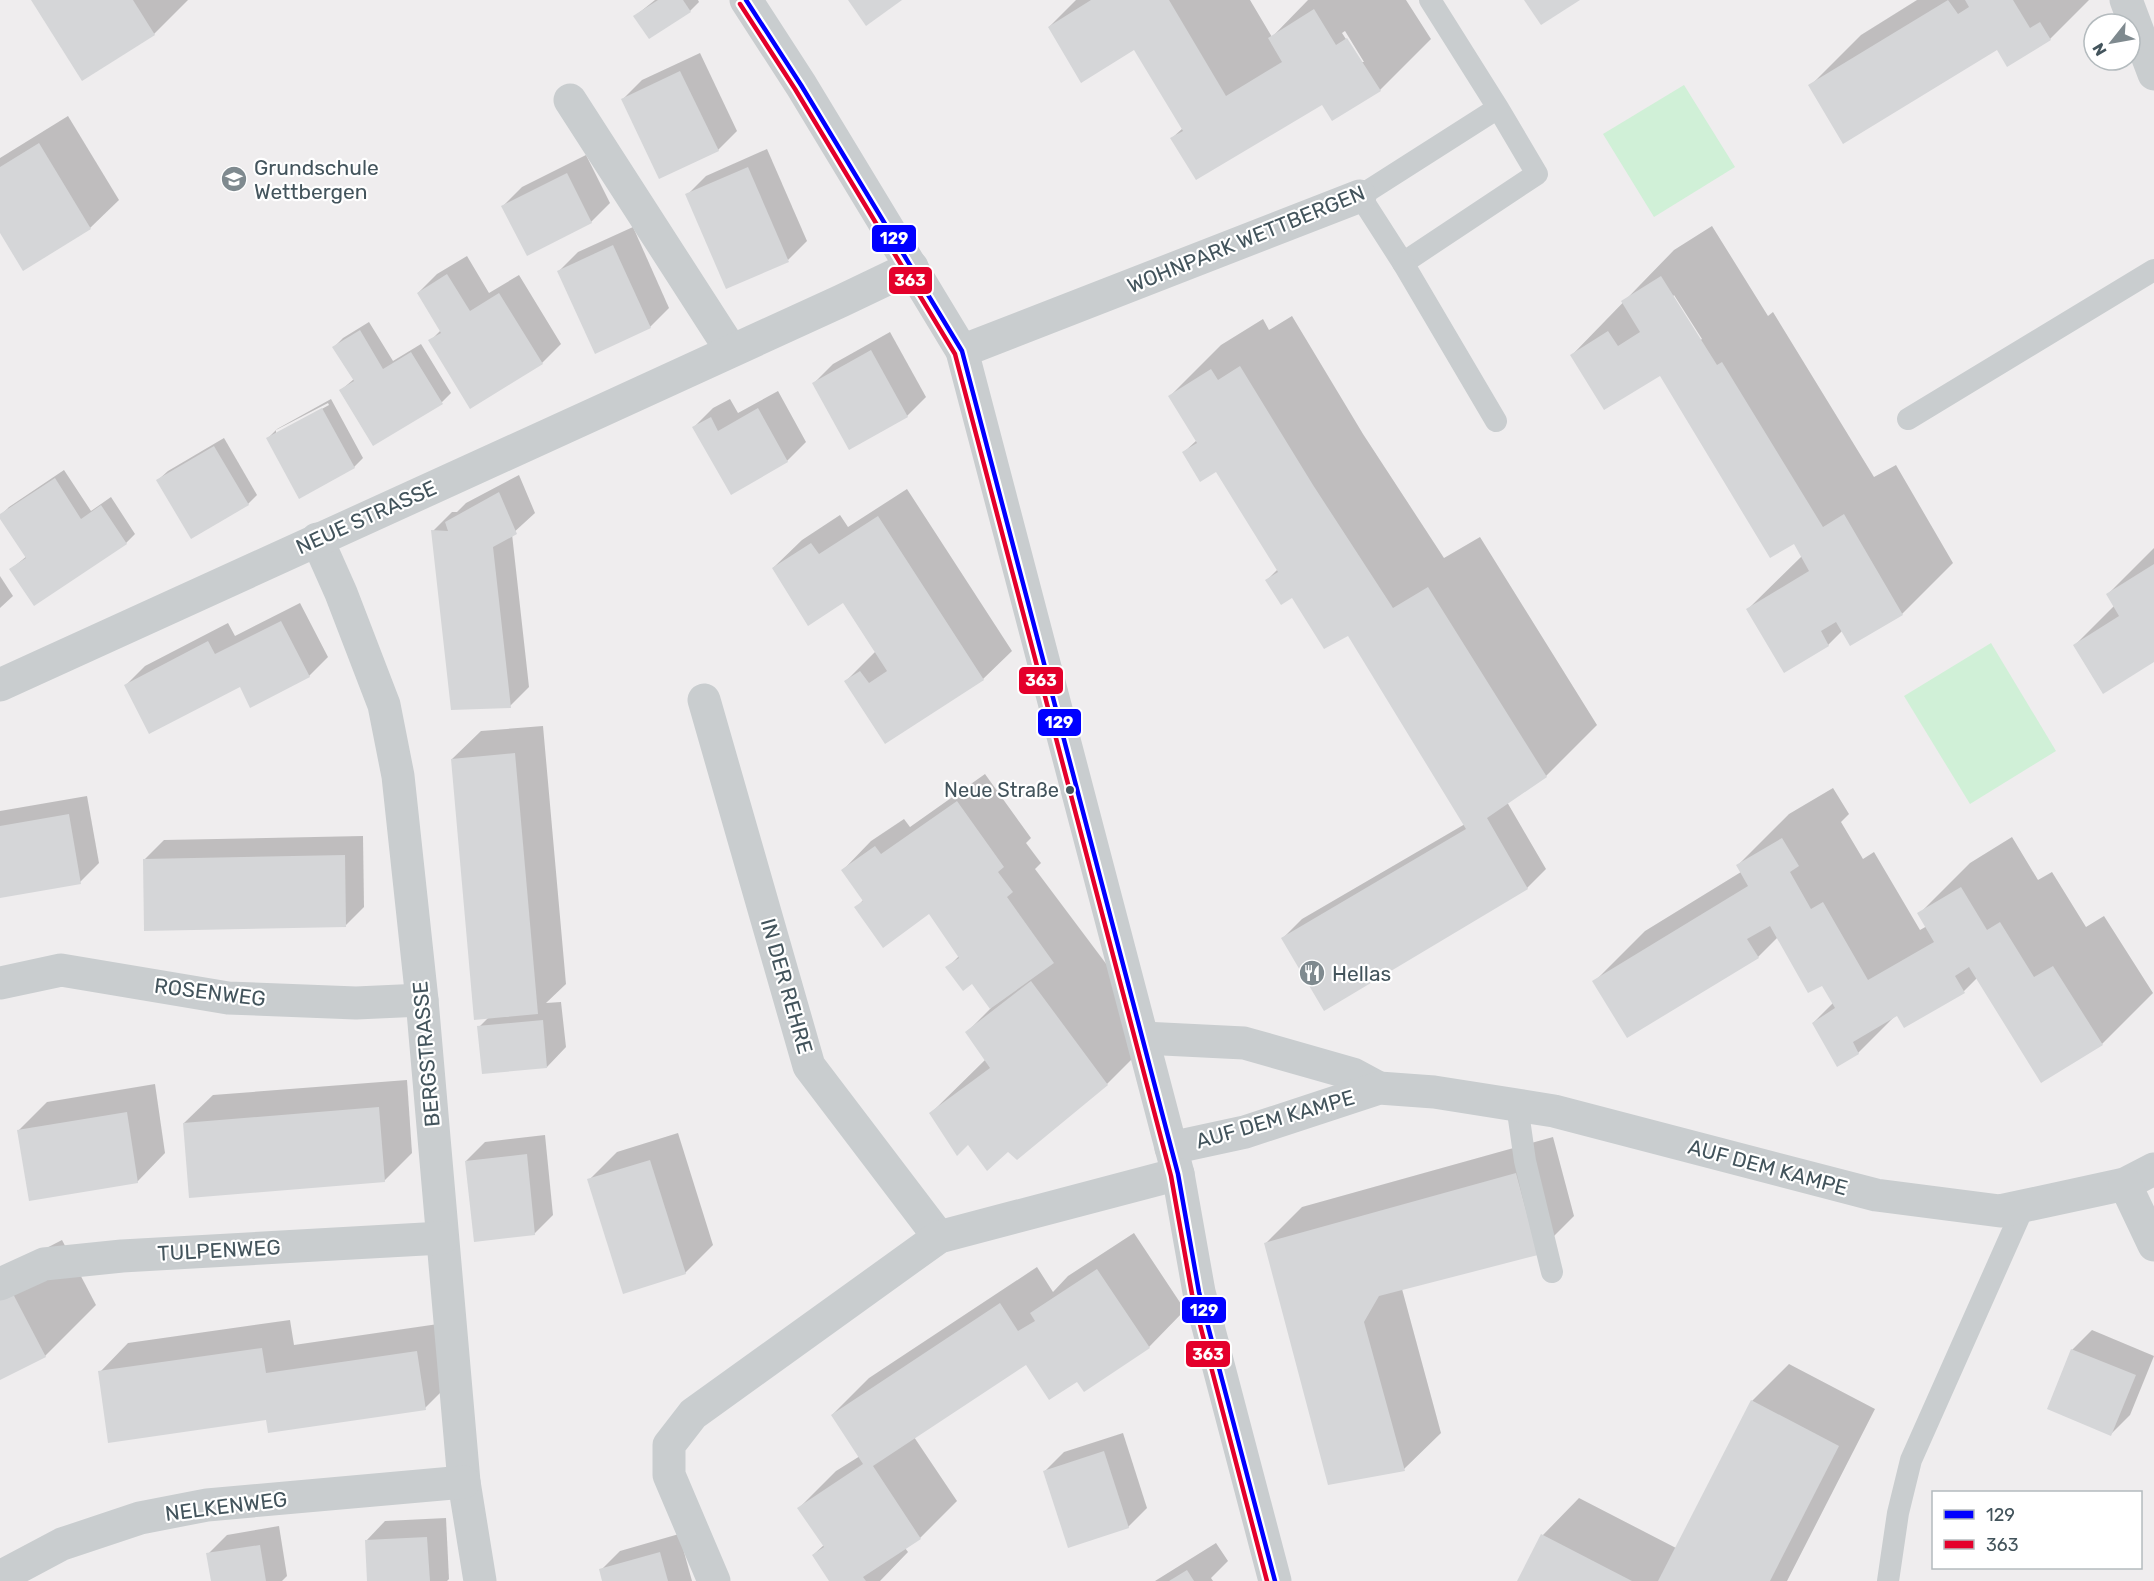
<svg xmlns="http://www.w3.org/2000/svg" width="2154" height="1581" font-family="Rubik,sans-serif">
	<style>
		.green { fill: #d0f0d7 }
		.shadow { fill: #0003; fill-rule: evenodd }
		.building { fill: #d5d6d8 }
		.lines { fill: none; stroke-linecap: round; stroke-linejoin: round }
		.service { stroke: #c9cdcf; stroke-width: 22 }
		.minor { stroke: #c9cdcf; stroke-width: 33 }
		.bus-1-casing { stroke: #fff; stroke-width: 9 }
		.bus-2-casing { stroke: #fff; stroke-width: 9 }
		.bus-1 { stroke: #00f; stroke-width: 4.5 }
		.bus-2 { stroke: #e4002b; stroke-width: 4.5 }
		.bus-dot { fill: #43545c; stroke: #fff; stroke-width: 2 }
		.labels { text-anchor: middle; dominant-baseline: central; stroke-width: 4.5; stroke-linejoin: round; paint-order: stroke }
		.bus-label { font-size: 20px; fill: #43545c; stroke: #fff; text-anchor: end }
		.poi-label { font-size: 21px; fill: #43545c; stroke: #fff; text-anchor: start }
		.street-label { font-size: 21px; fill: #43545c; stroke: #fff }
		.line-badge { stroke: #fff; stroke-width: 2 }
		.badge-label { font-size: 16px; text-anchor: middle; font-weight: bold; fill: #fff }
	</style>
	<rect width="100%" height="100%" fill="#efedee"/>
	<g class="green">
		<path d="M1684 85 1735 167 1654 217 1603 134Z"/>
		<path d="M1991 643 2056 751 1970 804 1904 696Z"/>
	</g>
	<g class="shadow">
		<path d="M32 0H188L154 34Z"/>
		<path d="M655 0H698L699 2 690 11 635 16Z"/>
		<path d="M1076 0H1250L1272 37 1308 0H1406L1431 39 1380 90 1172 138 1183 128 1135 48 1049 27ZM1345 31 1364 62H1361L1342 33Z"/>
		<path d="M1917 0H2089L2050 39 1810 86 1861 35Z"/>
		<path d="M700 53 737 131 718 150 623 99 642 80Z"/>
		<path d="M68 116 119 200 90 228 0 230V158Z"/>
		<path d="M767 149 807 241 788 260 687 195 706 176Z"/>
		<path d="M586 155 610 203 591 222 503 206 522 187Z"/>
		<path d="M1712 226 1768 316 1773 312 1874 477 1896 465 1953 563 1902 614 1843 630 1828 645 1748 609 1802 556 1794 542 1660 374 1572 355 1674 250ZM1674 295 1702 339 1699 341 1672 298Z"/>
		<path d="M633 227 669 308 650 327 559 271 578 252Z"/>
		<path d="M467 256 489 293 519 275 561 344 542 363 430 341 441 330 418 293 437 274Z"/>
		<path d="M1292 316 1363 434 1444 558 1480 537 1597 725 1546 776 1507 802 1546 869 1527 888 1283 938 1302 919 1465 824 1349 634 1267 580 1278 569 1216 470 1184 452 1197 440 1170 396 1221 345 1263 319 1269 330Z"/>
		<path d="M369 322 393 361 421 344 451 393 442 402 341 390 354 379 334 347 343 338Z"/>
		<path d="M890 332 926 397 907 416 814 383 833 364Z"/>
		<path d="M778 391 806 442 787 461 694 427 713 408 730 399 738 413Z"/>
		<path d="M331 399 363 458 354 467 268 438 277 429ZM328 403 329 405 276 434V430Z"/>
		<path d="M224 438 257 495 248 504 158 480 168 471Z"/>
		<path d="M64 470 91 511 111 497 135 534 126 543 11 569 27 556 0 516 9 507Z"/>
		<path d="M519 475 535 513 512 534 529 687 510 706 433 531 452 512H457L466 503Z"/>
		<path d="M907 489 1012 651 983 679 886 742 846 681 876 651 844 601 773 568 802 540 840 515 848 527Z"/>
		<path d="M2154 548V660L2075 645 2115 605 2108 594Z"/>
		<path d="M0 576 13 596 0 608Z"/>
		<path d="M300 603 328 657 309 676 241 685H126L145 666 228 623 235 636Z"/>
		<path d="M543 726 566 984 546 1003 561 1002 566 1047 547 1067 479 1027 489 1017 452 759 481 731Z"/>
		<path d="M985 774 1031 838 1026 843 1041 863 1035 869 1158 1033 1107 1084 1008 1150 969 1142 931 1113 986 1059 967 1032 991 1008 973 982 947 968 960 955 929 912 856 908 864 899 843 870 871 841 904 819 910 827Z"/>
		<path d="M1833 788 1849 814 1841 822 1863 859 1874 852 1920 930 1927 926 1919 914 1970 863 2012 837 2038 880 2052 872 2086 927 2104 916 2153 993 2102 1044 1977 978 1964 991 1897 1014 1858 1053 1813 1023 1834 1002 1823 984 1778 937 1758 957 1594 982 1645 931 1741 872 1738 865 1789 814Z"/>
		<path d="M87 796 99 863 80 882 0 896V811Z"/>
		<path d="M363 836 364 907 345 926 145 859 164 840Z"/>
		<path d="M407 1080 412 1153 384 1181 184 1123 213 1095Z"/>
		<path d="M155 1084 165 1153 137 1182 19 1130 47 1102Z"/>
		<path d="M678 1133 713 1245 685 1273 589 1180 617 1152Z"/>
		<path d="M545 1135 553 1215 534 1234 466 1161 485 1142Z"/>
		<path d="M1553 1137 1574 1216 1537 1253 1402 1289 1441 1433 1404 1469 1265 1244 1302 1207Z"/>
		<path d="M1134 1233 1185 1310 1149 1347 1077 1380 1026 1363 914 1437 957 1501 920 1538 905 1548 908 1552 880 1581H830L813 1555 824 1545 799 1508 836 1471 860 1456 832 1415 869 1378 1037 1267 1053 1292 1068 1276Z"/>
		<path d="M62 1240 96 1305 45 1356 0 1379V1272Z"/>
		<path d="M290 1320 294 1345 445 1323 453 1380 425 1408 100 1372 128 1343Z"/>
		<path d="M2092 1330 2154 1356 2130 1415 2111 1434 2049 1408 2072 1350Z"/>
		<path d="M1789 1364 1875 1409 1787 1581H1519L1543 1535 1579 1498 1676 1548 1752 1401Z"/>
		<path d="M1123 1433 1147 1508 1128 1527 1045 1471 1064 1452Z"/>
		<path d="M446 1518 449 1579 447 1581H369L366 1541 385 1521Z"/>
		<path d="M279 1526 287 1576 282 1581H212L208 1554 227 1535Z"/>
		<path d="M679 1534 692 1581H604L601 1570 620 1551Z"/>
		<path d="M1216 1543 1228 1561 1211 1578 1213 1581H1155Z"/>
	</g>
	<g class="building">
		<path d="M31 0H133L155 35 82 81Z"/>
		<path d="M658 0H683L691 12 649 39 633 16Z"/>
		<path d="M848 0H902L866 26Z"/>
		<path d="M1091 0H1169L1226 96 1282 62 1268 38 1314 9 1336 45 1347 38 1381 91 1332 121 1322 105 1196 180 1170 138 1183 131 1134 50 1081 83 1048 27Z"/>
		<path d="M1524 0H1580L1541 25Z"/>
		<path d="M1948 0 1958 14 1969 7 1965 0H2013L2030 28 2040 22 2051 40 2007 67 1997 50 1843 144 1808 85Z"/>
		<path d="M680 71 719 151 659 179 621 99Z"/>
		<path d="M39 143 91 229 23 271 0 233V167Z"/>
		<path d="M748 167 789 262 726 289 685 194Z"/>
		<path d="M567 173 592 223 527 256 501 206Z"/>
		<path d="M613 245 651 328 595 354 557 271Z"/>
		<path d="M447 274 470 311 499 293 543 364 470 409 428 340 441 333 417 293Z"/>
		<path d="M1661 276 1717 365 1722 362 1823 527 1844 514 1903 615 1850 646 1836 622 1821 631 1829 646 1784 673 1746 609 1809 571 1794 544 1770 558 1660 376 1604 410 1570 355 1608 331 1618 346 1640 332 1621 301Z"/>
		<path d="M360 330 383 369 411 352 443 404 373 446 339 390 354 381 332 347Z"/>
		<path d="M871 350 908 417 849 450 812 383Z"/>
		<path d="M1240 366 1313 485 1393 608 1428 587 1547 777 1487 818 1528 889 1324 1011 1281 938 1466 829 1348 636 1324 649 1292 598 1281 605 1265 580 1278 572 1216 472 1200 482 1182 452 1197 443 1168 396 1211 369 1218 380Z"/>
		<path d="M322 408 355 468 299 499 266 438Z"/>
		<path d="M758 408 788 462 731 495 692 427 711 417 718 431Z"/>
		<path d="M214 446 249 505 191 539 156 480Z"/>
		<path d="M55 478 81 519 101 505 127 544 34 606 9 569 26 558 0 519V514Z"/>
		<path d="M499 492 517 534 493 547 511 708 451 710 431 530 448 531 445 522Z"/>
		<path d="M878 516 984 680 885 744 844 681 860 671 869 683 887 671 843 603 808 626 772 568 811 543 819 554Z"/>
		<path d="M2154 564V662L2103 694 2073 645 2119 616 2106 594Z"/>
		<path d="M281 621 310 677 250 708 240 687 149 734 124 685 208 641 215 654Z"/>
		<path d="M515 753 538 1014 474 1020 451 759Z"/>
		<path d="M957 801 1004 867 998 872 1013 892 1007 897 1054 963 990 1009 972 984 963 991 945 967 959 958 929 914 883 948 854 907 863 901 841 870 875 846 881 854Z"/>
		<path d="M69 814 81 884 0 898V826Z"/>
		<path d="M1782 838 1799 866 1790 872 1811 909 1823 902 1868 980 1934 942 1917 913 1961 887 1987 930 2000 922 2034 977 2053 966 2103 1045 2041 1083 1969 967 1955 976 1965 993 1904 1028 1897 1016 1853 1042 1859 1054 1837 1067 1812 1023 1835 1008 1822 986 1808 993 1770 926 1747 939 1759 958 1627 1038 1592 981 1748 886 1736 865Z"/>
		<path d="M345 855 346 927 144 931 143 859Z"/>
		<path d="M1031 981 1108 1085 1017 1160 1008 1152 987 1171 968 1145 957 1156 929 1113 990 1068 965 1032Z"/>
		<path d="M543 1020 547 1068 482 1074 477 1026Z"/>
		<path d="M379 1107 385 1182 189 1198 183 1123Z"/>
		<path d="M127 1112 138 1183 29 1201 17 1130Z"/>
		<path d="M527 1154 535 1235 474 1242 465 1161Z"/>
		<path d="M650 1160 686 1274 623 1294 587 1179Z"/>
		<path d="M1516 1173 1538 1255 1379 1296 1364 1322 1405 1471 1328 1485 1264 1243Z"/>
		<path d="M1097 1269 1150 1348 1084 1392 1077 1382 1049 1400 1026 1365 873 1466 921 1539 863 1577 866 1581H829L812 1555 824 1547 797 1508 863 1464 831 1415 1000 1303 1018 1331 1035 1321 1030 1313Z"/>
		<path d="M11 1290 46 1357 0 1380V1296Z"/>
		<path d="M262 1348 266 1373 417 1351 426 1410 268 1433 266 1420 108 1443 98 1371Z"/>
		<path d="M2071 1349 2136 1375 2111 1436 2047 1409Z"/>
		<path d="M1751 1400 1839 1446 1770 1581H1658Z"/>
		<path d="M1104 1451 1129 1528 1068 1548 1043 1471Z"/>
		<path d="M1541 1534 1632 1581H1517Z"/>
		<path d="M427 1537 430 1581H367L365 1540Z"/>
		<path d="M260 1545 266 1581H211L206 1553Z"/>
		<path d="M660 1552 668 1581H602L599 1569Z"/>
		<path d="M1187 1570 1194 1581H1169Z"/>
	</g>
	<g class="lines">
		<g class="service">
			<path d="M1430 0 1498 108 1360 196 1403 263 1537 174 1498 108"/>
			<path d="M1403 263 1496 421"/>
			<path d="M1908 419 2154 270"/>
			<path d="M1517 1105 1525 1161 1552 1272"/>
			<path d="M1888 1581 1898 1513 1911 1460 2024 1206"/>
		</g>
		<g class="minor">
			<path d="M746 0 801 85 962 351 1178 1174 1199 1292 1275 1581"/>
			<path d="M2126 0 2154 74"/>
			<path d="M570 100 731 350"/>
			<path d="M962 351 1360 196"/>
			<path d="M317 539 341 593 384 705 398 776 422 1000 464 1482 480 1581"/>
			<path d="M0 685 603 410 841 301 912 267"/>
			<path d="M704 700 809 1066 939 1237"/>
			<path d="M0 983 61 970 228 998 356 1003 422 1000"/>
			<path d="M1143 1038 1244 1043 1353 1074 1379 1088"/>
			<path d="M1171 1148 1245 1132 1379 1088 1434 1092 1554 1111 1876 1195 2000 1211 2125 1184 2154 1169"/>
			<path d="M2125 1184 2154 1245"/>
			<path d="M0 1284 44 1264 122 1256 442 1238"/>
			<path d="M0 1577 62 1544 140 1518 207 1505 464 1482"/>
			<path d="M714 1581 669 1475V1445L693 1414 939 1237 1178 1174"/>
		</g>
		<g class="bus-1-casing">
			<path id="bus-1" d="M746 0 801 85 962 351 1178 1174 1199 1292 1275 1581"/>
		</g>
		<g class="bus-2-casing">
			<path id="bus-2" d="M740 4 795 89 955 354 1171 1176 1192 1294 1267 1581"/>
		</g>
		<use href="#bus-1" class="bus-1"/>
		<use href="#bus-2" class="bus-2"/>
	</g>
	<defs>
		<g id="school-disc" transform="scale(1.35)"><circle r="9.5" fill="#7f8a8f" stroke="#fff"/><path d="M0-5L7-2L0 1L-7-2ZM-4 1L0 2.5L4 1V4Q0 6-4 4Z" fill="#fff"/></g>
		<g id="restaurant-disc" transform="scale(1.35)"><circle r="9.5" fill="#7f8a8f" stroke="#fff"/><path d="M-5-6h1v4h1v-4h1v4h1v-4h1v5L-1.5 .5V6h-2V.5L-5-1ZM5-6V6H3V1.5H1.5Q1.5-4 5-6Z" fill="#fff"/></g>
	</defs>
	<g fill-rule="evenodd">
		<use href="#school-disc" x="234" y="179"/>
		<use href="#restaurant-disc" x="1312" y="973"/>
	</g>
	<circle class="bus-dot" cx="1070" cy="790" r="5"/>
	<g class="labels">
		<g class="bus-label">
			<text x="1059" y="790">Neue Straße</text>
		</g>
		<g class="poi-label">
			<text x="254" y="167">Grundschule<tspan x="254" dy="24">Wettbergen</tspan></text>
			<text x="1332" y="973">Hellas</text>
		</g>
		<g class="street-label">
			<text transform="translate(1246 239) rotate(-22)">WOHNPARK WETTBERGEN</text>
			<text transform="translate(366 517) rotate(-24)">NEUE STRASSE</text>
			<text transform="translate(787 986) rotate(74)">IN DER REHRE</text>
			<text transform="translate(210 992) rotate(7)">ROSENWEG</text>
			<text transform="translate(426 1054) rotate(-95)">BERGSTRASSE</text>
			<text transform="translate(1275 1119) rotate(-16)">AUF DEM KAMPE</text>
			<text transform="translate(1768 1167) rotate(15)">AUF DEM KAMPE</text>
			<text transform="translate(219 1250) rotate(-3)">TULPENWEG</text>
			<text transform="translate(226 1506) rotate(-7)">NELKENWEG</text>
		</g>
	</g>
	<g class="line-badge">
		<rect x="871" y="224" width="46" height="29" rx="6" fill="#00f"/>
		<rect x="888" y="266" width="45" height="29" rx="6" fill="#e4002b"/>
		<rect x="1018" y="666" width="46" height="29" rx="6" fill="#e4002b"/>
		<rect x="1037" y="708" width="45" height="29" rx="6" fill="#00f"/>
		<rect x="1181" y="1296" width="46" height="28" rx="6" fill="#00f"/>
		<rect x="1185" y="1340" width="46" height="28" rx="6" fill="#e4002b"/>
	</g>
	<g class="badge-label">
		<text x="894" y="244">129</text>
		<text x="910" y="286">363</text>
		<text x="1041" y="686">363</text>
		<text x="1059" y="728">129</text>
		<text x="1204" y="1316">129</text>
		<text x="1208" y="1360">363</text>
	</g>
	<rect x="1932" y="1491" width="210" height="78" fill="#ffffff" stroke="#b4bbbe" stroke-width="1.5"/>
	<rect x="1944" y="1510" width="30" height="9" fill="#0000ff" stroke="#b4bbbe" stroke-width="1.5"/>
	<text x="1986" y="1521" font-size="18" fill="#43545c">129</text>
	<rect x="1944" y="1540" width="30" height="9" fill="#e4002b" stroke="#b4bbbe" stroke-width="1.5"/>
	<text x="1986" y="1551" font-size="18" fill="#43545c">363</text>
	<g transform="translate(2112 42) rotate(239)"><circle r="28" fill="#ffffff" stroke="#b4bbbe" stroke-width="1.5"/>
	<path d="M0-4.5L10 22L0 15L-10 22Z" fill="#7f8a8f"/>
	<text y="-9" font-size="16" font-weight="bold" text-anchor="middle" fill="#43545c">N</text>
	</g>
</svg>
